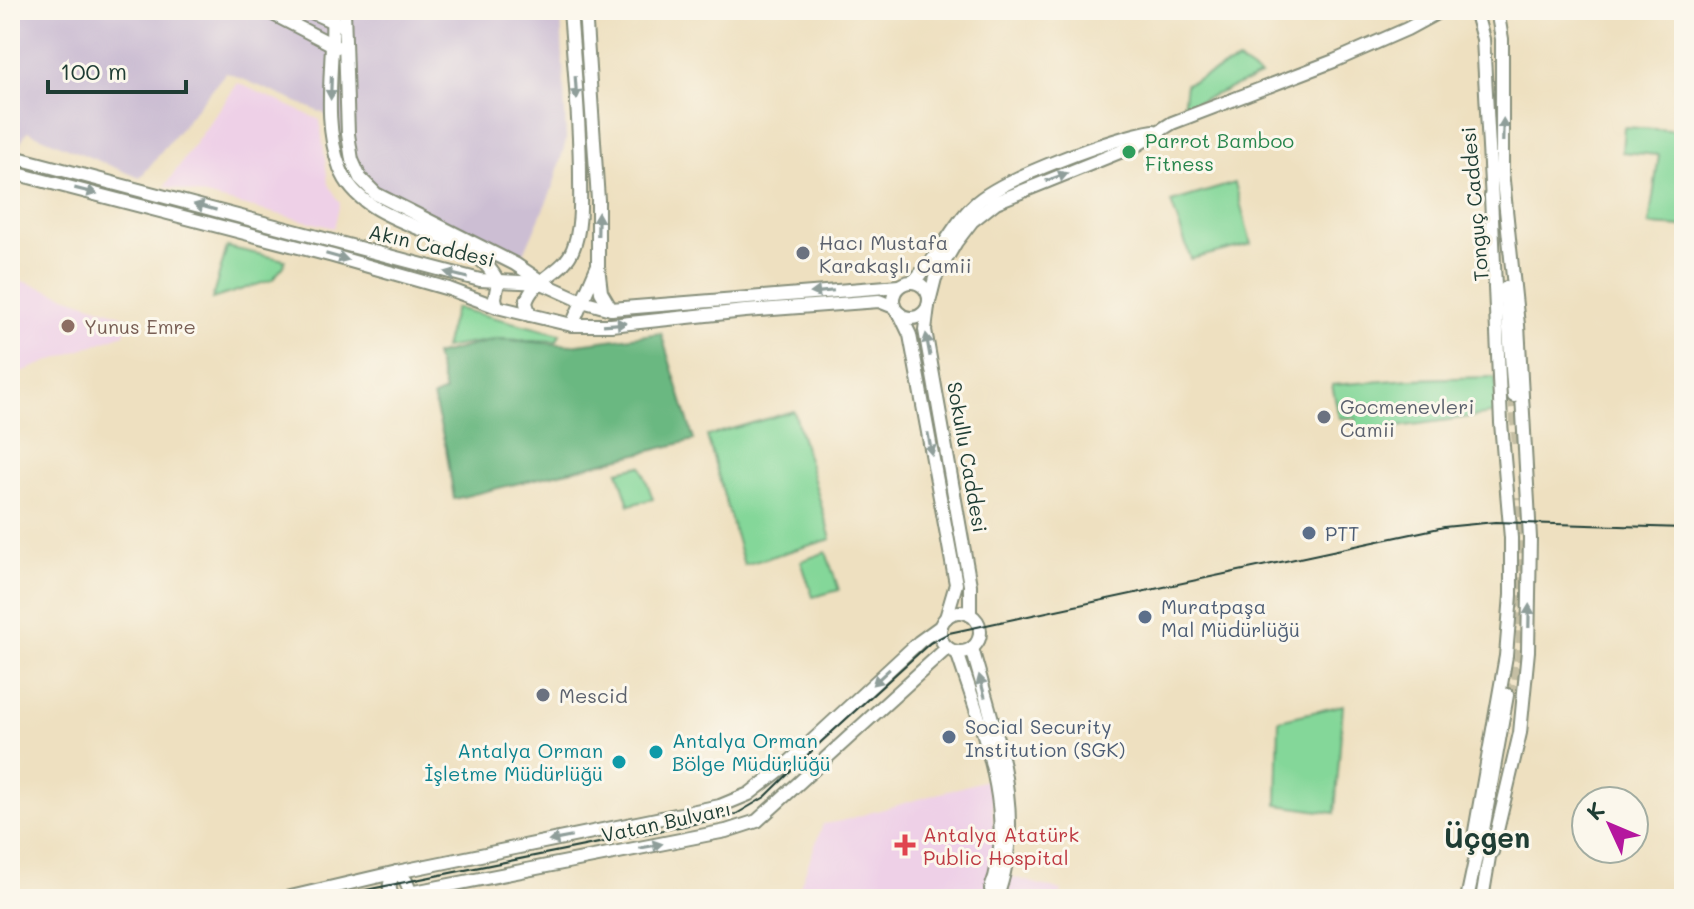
<svg xmlns="http://www.w3.org/2000/svg" width="1694" height="909" font-family="Mali,sans-serif">
	<style>
		.built { fill: #eed0e7 }
		.industrial { fill: #ccbed3 }
		.green { fill: #84d799; stroke: #528a66; stroke-width: 2 }
		.forest { fill: #6bb881; stroke: #457a5a; stroke-width: 2 }
		.lines { fill: none; stroke-linecap: round; stroke-linejoin: round }
		.primary-tunnel { stroke: #c5bfa4; stroke-width: 12; stroke-dasharray: 12 6; stroke-linecap: butt }
		.secondary-casing { stroke: #868e7a; stroke-width: 16 }
		.primary-casing { stroke: #868e7a; stroke-width: 16 }
		.secondary { stroke: #fff; stroke-width: 12 }
		.primary { stroke: #fff; stroke-width: 12 }
		.tram { stroke: #1f3d34; stroke-width: 2 }
		.oneway { fill: #8f9e9a }
		.leisure-dot { fill: #2e9e5b; stroke: #fbf7ec; stroke-width: 3 }
		.worship-dot { fill: #6b7280; stroke: #fbf7ec; stroke-width: 3 }
		.education-dot { fill: #8d6e63; stroke: #fbf7ec; stroke-width: 3 }
		.service-dot { fill: #5c6f8a; stroke: #fbf7ec; stroke-width: 3 }
		.culture-dot { fill: #0f9aa8; stroke: #fbf7ec; stroke-width: 3 }
		.health-dot { fill: #e0444e; stroke: #fbf7ec; stroke-width: 3 }
		.labels { text-anchor: middle; dominant-baseline: central; stroke-width: 6; stroke-linejoin: round; paint-order: stroke }
		.leisure-label { font-size: 20px; fill: #27864d; stroke: #fbf7ec; text-anchor: start }
		.street-label { font-size: 20px; fill: #1f3d34; stroke: #fbf7ec }
		.worship-label { font-size: 20px; fill: #5b616d; stroke: #fbf7ec; text-anchor: start }
		.education-label { font-size: 20px; fill: #785e54; stroke: #fbf7ec; text-anchor: start }
		.service-label { font-size: 20px; fill: #4e5e75; stroke: #fbf7ec; text-anchor: start }
		.culture-label { font-size: 20px; fill: #0d838f; stroke: #fbf7ec; text-anchor: start }
		.health-label { font-size: 20px; fill: #be3a42; stroke: #fbf7ec; text-anchor: start }
		.district-label { font-size: 28px; font-weight: bold; fill: #1f3d34; stroke: #fbf7ec }
	</style>
	<rect width="100%" height="100%" fill="#fbf7ec"/>
	<filter id="ink" filterUnits="userSpaceOnUse"><feTurbulence type="fractalNoise" baseFrequency=".0125" numOctaves="2"/><feDisplacementMap in="SourceGraphic" scale="16" xChannelSelector="R" yChannelSelector="G"/><feConvolveMatrix kernelMatrix="1 2 1 2 8 2 1 2 1" color-interpolation-filters="sRGB"/></filter>
	<filter id="wash" filterUnits="userSpaceOnUse"><feTurbulence type="fractalNoise" baseFrequency=".006" numOctaves="4" result="noise"/><feDisplacementMap in="SourceGraphic" scale="32" xChannelSelector="R" yChannelSelector="G"/><feGaussianBlur stdDeviation="1.8" result="paint"/><feColorMatrix in="noise" values="0 0 0 0 0 0 0 0 0 0 0 0 0 0 0 0 0 1.4 0 .05"/><feComposite in="paint" operator="in"/></filter>
	<g filter="url(#wash)">
		<rect width="100%" height="100%" fill="#eee0c0"/>
		<g class="built">
			<path d="M238 83 320 120 328 183 340 203 334 228 165 186Z"/>
			<path d="M19 280 130 318 124 334 10 376V302Z"/>
			<path d="M986 780 992 786 995 866 983 899H795L823 824 841 821Z"/>
			<path d="M1009 876 1062 891 1059 899H1001Z"/>
		</g>
		<path class="industrial" d="M10 10H561L566 140 553 187 522 258H499L395 207 357 185 325 114 226 72 140 178 27 131 18 148 10 146Z"/>
		<g class="green">
			<path d="M1238 61 1260 76 1183 108 1186 84Z"/>
			<path d="M1624 127 1684 131V227L1649 225 1659 155 1622 152Z"/>
			<path d="M1235 183 1251 244 1191 259 1171 202Z"/>
			<path d="M227 247 285 260 284 266 272 280 212 299Z"/>
			<path d="M455 308 560 334 557 341 498 339 444 348Z"/>
			<path d="M1495 377 1499 413 1354 433 1356 418H1339L1332 385 1410 379Z"/>
			<path d="M794 411 831 539 744 565 707 436Z"/>
			<path d="M641 466 653 499 629 505 618 471Z"/>
			<path d="M826 552 839 590 813 597 801 561Z"/>
			<path d="M1343 705 1335 813 1277 805 1279 720Z"/>
		</g>
		<path class="forest" d="M661 333 694 440 454 499 446 448 433 397 445 392 435 355 498 339 571 345Z"/>
	</g>
	<g filter="url(#ink)">
		<g class="lines">
			<g class="primary-tunnel">
				<path d="M1514 396 1518 446"/>
				<path d="M1507 695 1513 660"/>
				<path d="M1516 697 1522 640 1521 497"/>
			</g>
			<g class="secondary-casing">
				<g id="secondary">
					<path d="M265 10 337 47"/>
					<path d="M307 10 338 24"/>
					<path d="M332 10C335 61 321 119 340 168 364 233 472 225 498 282L495 298 497 307"/>
					<path d="M344 10 348 134 352 160 360 178 376 194 515 264 542 282"/>
					<path d="M10 156 480 280 542 283 582 301 611 309 899 286"/>
					<path d="M10 172 333 256 449 289 497 307 572 325H611L745 311 879 301 894 307"/>
					<path d="M598 267 601 292 611 309"/>
					<circle cx="911" cy="300" r="18"/>
					<path d="M913 282C921 273 930 264 937 254 949 238 959 218 974 205 1000 179 1117 136 1154 131"/>
					<path d="M929 302 935 278 956 242 972 221 996 202 1137 145 1172 123 1334 61 1407 29 1442 10"/>
					<path d="M928 306 925 330 970 585V615"/>
					<path d="M900 314 910 335 956 584 946 618"/>
					<path d="M530 315 526 303C532 279 564 273 573 249 582 227 580 199 580 176 580 121 574 65 570 10"/>
					<path d="M572 325 598 265V200L585 10"/>
					<circle cx="960" cy="632" r="20"/>
					<path d="M972 648C994 730 1028 816 996 899"/>
					<path d="M957 652C980 723 1019 817 991 889"/>
					<path d="M397 872 720 806 749 794 785 766 919 642 941 626"/>
					<path d="M409 893 726 831 757 821 947 648"/>
				</g>
			</g>
			<g class="primary-casing">
				<g id="primary">
					<path d="M1475 10 1483 39 1492 201"/>
					<path d="M1497 10 1502 39V178"/>
					<path d="M1506 288 1514 396"/>
					<path d="M1483 830 1507 695"/>
					<path d="M1492 852 1520 733 1528 651 1530 538 1518 325 1502 171"/>
					<path d="M1476 854 1474 837 1506 656 1511 595V538L1501 423 1491 196"/>
					<path d="M397 872 406 881 413 899"/>
					<path d="M282 899 397 872"/>
					<path d="M396 899C386 891 389 879 397 872"/>
					<path d="M424 899 431 889"/>
					<path d="M1467 899 1478 847"/>
					<path d="M1482 899 1491 845"/>
				</g>
			</g>
			<use href="#secondary" class="secondary"/>
			<use href="#primary" class="primary"/>
			<path class="tram" d="M321 899 733 816 765 797 822 741 930 643 949 633 1444 527 1495 522 1684 528"/>
		</g>
		<defs><path id="oneway-solid" d="M-6-.8H1V-3.2L6.5 0L1 3.2V.8H-6Z" transform="scale(2)"/></defs>
		<g class="oneway">
			<use href="#oneway-solid" transform="translate(331 88) rotate(92)"/>
			<use href="#oneway-solid" transform="translate(576 88) rotate(86)"/>
			<use href="#oneway-solid" transform="translate(1503 130) rotate(-89)"/>
			<use href="#oneway-solid" transform="translate(1057 177) rotate(-19)"/>
			<use href="#oneway-solid" transform="translate(86 191) rotate(14)"/>
			<use href="#oneway-solid" transform="translate(205 207) rotate(-165)"/>
			<use href="#oneway-solid" transform="translate(598 224) rotate(-89)"/>
			<use href="#oneway-solid" transform="translate(337 257) rotate(16)"/>
			<use href="#oneway-solid" transform="translate(456 275) rotate(-166)"/>
			<use href="#oneway-solid" transform="translate(822 292) rotate(174)"/>
			<use href="#oneway-solid" transform="translate(615 324) rotate(-4)"/>
			<use href="#oneway-solid" transform="translate(928 345) rotate(-100)"/>
			<use href="#oneway-solid" transform="translate(930 444) rotate(79)"/>
			<use href="#oneway-solid" transform="translate(1529 616) rotate(-89)"/>
			<use href="#oneway-solid" transform="translate(881 677) rotate(137)"/>
			<use href="#oneway-solid" transform="translate(982 686) rotate(-105)"/>
			<use href="#oneway-solid" transform="translate(560 839) rotate(169)"/>
			<use href="#oneway-solid" transform="translate(651 846) rotate(-11)"/>
		</g>
	</g>
	<circle class="leisure-dot" cx="1129" cy="152" r="8"/>
	<g class="worship-dot">
		<circle cx="803" cy="253" r="8"/>
		<circle cx="1324" cy="417" r="8"/>
		<circle cx="543" cy="695" r="8"/>
	</g>
	<circle class="education-dot" cx="68" cy="326" r="8"/>
	<g class="service-dot">
		<circle cx="1309" cy="533" r="8"/>
		<circle cx="1145" cy="617" r="8"/>
		<circle cx="949" cy="737" r="8"/>
	</g>
	<g class="culture-dot">
		<circle cx="656" cy="752" r="8"/>
		<circle cx="619" cy="762" r="8"/>
	</g>
	<path class="health-dot" d="M901 833h8v8h8v8h-8v8h-8v-8h-8v-8h8z"/>
	<g class="labels">
		<g class="leisure-label">
			<text x="1145" y="140">Parrot Bamboo<tspan x="1145" dy="23">Fitness</tspan></text>
		</g>
		<g class="street-label">
			<text transform="translate(1474 204) rotate(-95)">Tonguç Caddesi</text>
			<text transform="translate(432 245) rotate(13)">Akın Caddesi</text>
			<text transform="translate(968 457) rotate(80)">Sokullu Caddesi</text>
			<text transform="translate(666 821) rotate(-12)">Vatan Bulvarı</text>
		</g>
		<g class="worship-label">
			<text x="819" y="242">Hacı Mustafa<tspan x="819" dy="23">Karakaşlı Camii</tspan></text>
			<text x="1340" y="406">Gocmenevleri<tspan x="1340" dy="23">Camii</tspan></text>
			<text x="559" y="695">Mescid</text>
		</g>
		<g class="education-label">
			<text x="84" y="326">Yunus Emre</text>
		</g>
		<g class="service-label">
			<text x="1325" y="533">PTT</text>
			<text x="1161" y="606">Muratpaşa<tspan x="1161" dy="23">Mal Müdürlüğü</tspan></text>
			<text x="965" y="726">Social Security<tspan x="965" dy="23">Institution (SGK)</tspan></text>
		</g>
		<g class="culture-label">
			<text x="672" y="740">Antalya Orman<tspan x="672" dy="23">Bölge Müdürlüğü</tspan></text>
			<text x="603" y="750" text-anchor="end">Antalya Orman<tspan x="603" dy="23">İşletme Müdürlüğü</tspan></text>
		</g>
		<g class="health-label">
			<text x="923" y="834">Antalya Atatürk<tspan x="923" dy="23">Public Hospital</tspan></text>
		</g>
		<g class="district-label">
			<text x="1487" y="837">Üçgen</text>
		</g>
	</g>
	<rect width="1694" height="909" fill="none" stroke="#fbf7ec" stroke-width="40"/>
	<g transform="translate(1610 825) rotate(314)"><circle r="38" fill="#fbf7ec" stroke="#a3ada2" stroke-width="2"/>
	<path d="M0-6L14 30L0 20L-14 30Z" fill="#b5179e"/>
	<text y="-12" font-size="22" font-weight="bold" text-anchor="middle" fill="#1f3d34">K</text>
	</g>
	<path d="M48 80v12h138v-12" fill="none" stroke="#1f3d34" stroke-width="4"/>
	<text x="60" y="80" font-size="24" fill="#1f3d34" stroke="#fbf7ec" stroke-width="6" paint-order="stroke">100 m</text>
</svg>
